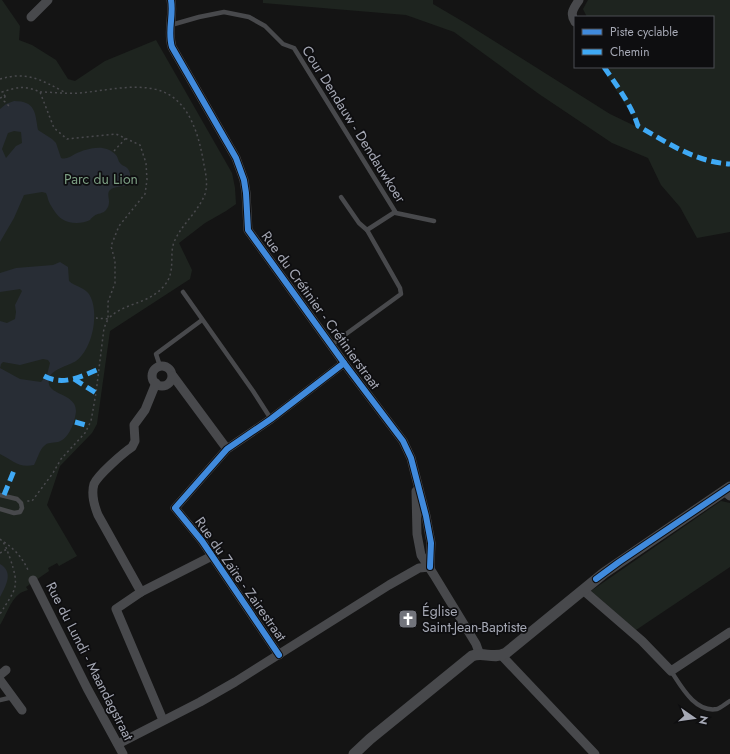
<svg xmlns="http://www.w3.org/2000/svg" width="730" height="754" font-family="Jost,sans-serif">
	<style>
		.green { fill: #1e241f }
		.water { fill: #282d35; fill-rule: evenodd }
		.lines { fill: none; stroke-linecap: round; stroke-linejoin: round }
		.path { stroke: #4a4a4e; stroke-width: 1.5; stroke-dasharray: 2 3; stroke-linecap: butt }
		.service { stroke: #48494c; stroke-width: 4.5 }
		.minor { stroke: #48494c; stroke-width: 9 }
		.tertiary { stroke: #48494c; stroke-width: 11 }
		.quiet { stroke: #3fa9f5; stroke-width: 5; stroke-dasharray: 10 5; stroke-linecap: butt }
		.cycleway-casing { stroke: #0e0e10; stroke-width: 8 }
		.cycleway { stroke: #408adc; stroke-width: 6 }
		.labels { text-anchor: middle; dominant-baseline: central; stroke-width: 3.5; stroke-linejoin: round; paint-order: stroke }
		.street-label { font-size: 14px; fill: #a5a8b4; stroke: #0e0e10 }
		.park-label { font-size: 14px; fill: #7d9f84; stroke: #0e0e10 }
		.poi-label { font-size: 14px; fill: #a5a8b4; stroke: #0e0e10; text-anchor: start }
	</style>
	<rect width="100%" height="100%" fill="#141414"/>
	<g class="green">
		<path d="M0 0H2L20 26 19 40 32 45 56 60 68 79 75 81 105 61 156 40 232 173 235 188 236 204 226 211 205 223 179 243 192 270 190 279 110 331 97 424 92 433 60 466 47 505 77 556 59 566 57 563 48 568 49 571 26 587 28 590C25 591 21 592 19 594 10 601 6 616 0 625Z"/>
		<path d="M263 0H433V4L467 24 610 114 635 126 632 115 602 68 713 67V17H587L583 9 588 0H730V232L697 238 680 207 661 185 648 158 612 143 539 94 454 32 406 15 263 3Z"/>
		<path d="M721 501 730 503V567L636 630 591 591Z"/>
	</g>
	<g class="water">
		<path d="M14 101C36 101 35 113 38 130L52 139 56 143 61 158C66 160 71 156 75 154 87 148 106 143 116 155 118 157 118 161 120 163 122 166 126 166 128 169 132 175 130 181 125 186 96 188 116 199 106 210 103 214 98 213 94 216 93 217 91 218 90 220 82 224 69 224 62 219 58 217 53 209 50 204 48 201 48 197 46 193L42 192 24 195 14 218 0 242V109L6 104ZM14 131 21 132 22 143 16 146 6 158 2 149 8 133Z"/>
		<path d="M60 262 68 267 69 281C74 286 84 287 89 294 100 311 93 349 76 361 68 366 51 369 49 379 45 396 76 392 76 411 75 422 69 439 58 442 52 443 48 442 44 446 40 449 37 460 34 465 18 468 14 461 0 454V321L7 323 15 319 16 312 15 305 22 291 20 289 0 292V273L16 268 53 265ZM43 359 48 360 50 363 47 375 41 382 20 379 0 368 1 364 3 362 20 365Z"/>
		<path d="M0 564C14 572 6 586 0 597Z"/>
	</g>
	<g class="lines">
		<g class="path">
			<path d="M0 79C26 71 42 80 64 92"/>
			<path d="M40 92C53 92 66 94 79 93 104 91 130 84 154 89 189 96 199 135 204 165 206 175 208 184 205 194 198 212 183 223 175 240 168 254 177 271 164 286 148 305 124 302 108 319L96 318"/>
			<path d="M5 96 4 101 10 107"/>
			<path d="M0 98 5 96 2 92C18 87 24 85 40 92L54 128 67 139 116 134 140 145 146 163 147 180 145 194 119 226 111 246 115 261V283L108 302V319L104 328 96 393 91 421 85 433 61 459 53 473 32 501H26"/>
			<path d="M114 151 126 138"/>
			<path d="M0 539C6 544 7 551 10 558 20 588 16 588 0 614"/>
			<path d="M4 542C16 550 23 559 29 572"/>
			<path d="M0 553 7 549"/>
		</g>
		<g class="service">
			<path d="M171 25 199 17 224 12 249 17 265 26 283 44 294 48 396 213 434 221"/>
			<path d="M341 197 359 223 367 230"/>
			<path d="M183 292 253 391 271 419"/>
			<path d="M331 345 401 294 400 288 367 230 395 212"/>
			<path d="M160 366 156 354 202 320"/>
			<path d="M0 495 17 499 21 503 22 508 20 512 14 513 0 509"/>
			<path d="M671 671C681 686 695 713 717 709 721 708 726 703 730 701"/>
			<path d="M0 700 13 697"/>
		</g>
		<g class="minor">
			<path d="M171 0C174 16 167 31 172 47L236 158 244 180 246 193 248 230 344 363 403 441 411 458 426 516 431 543 430 567"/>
			<path d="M31 17 48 0"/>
			<path d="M575 22C569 13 574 8 579 0"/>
			<circle cx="162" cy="376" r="10"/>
			<path d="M173 376 227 449"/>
			<path d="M416 491 417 534 421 555 434 575 476 644 480 655"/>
			<path d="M724 491 730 496"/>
			<path d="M33 580 87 688 123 754"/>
			<path d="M583 590 642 641 671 671 730 632"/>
			<path d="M141 592 98 515C94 505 91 494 94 484 98 475 123 453 132 447L135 441 134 425 145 410 156 383"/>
			<path d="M279 655 202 541 175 508 227 449 271 419 344 363"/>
			<path d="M502 656 595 754"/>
			<path d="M0 675 6 670"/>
			<path d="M0 680 22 710"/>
			<path d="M163 720 116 609 141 592 212 556"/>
			<path d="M118 744 200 702 235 682 389 585 419 568 430 567"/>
		</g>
		<path class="tertiary" d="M354 754 370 739 472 656C483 651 493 660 506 653L604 573 730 487"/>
		<g class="quiet">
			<path d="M604 67C617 86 631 104 638 126 668 143 695 162 730 164"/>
			<path d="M44 376C63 386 80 377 99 369"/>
			<path d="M74 379 96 393"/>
			<path d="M75 422 89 426"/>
			<path d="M4 495 15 468"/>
		</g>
		<g class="cycleway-casing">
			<g id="cycleway">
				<path d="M171 0C174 16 167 31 172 47L236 158 244 180 246 193 248 230 344 363 403 441 411 458 426 516 431 543 430 567"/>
				<path d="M596 579 619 562 730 487"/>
				<path d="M279 655 202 541 175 508 227 449 271 419 344 363"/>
			</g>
		</g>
		<use href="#cycleway" class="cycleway"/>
	</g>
	<defs>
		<g id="church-square" transform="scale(1)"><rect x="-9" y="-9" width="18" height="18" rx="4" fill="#72747c" stroke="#0e0e10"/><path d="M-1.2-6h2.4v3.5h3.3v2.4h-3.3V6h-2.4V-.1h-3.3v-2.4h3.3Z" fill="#fff"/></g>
	</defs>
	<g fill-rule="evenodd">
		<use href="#church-square" x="408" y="619"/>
	</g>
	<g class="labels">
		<g class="street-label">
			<text transform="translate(354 124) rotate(58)">Cour Dendauw - Dendauwkoer</text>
			<text transform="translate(321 310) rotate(54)">Rue du Crétinier - Crétinierstraat</text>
			<text transform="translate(241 579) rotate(55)">Rue du Zaïre - Zairestraat</text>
			<text transform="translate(90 661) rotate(63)">Rue du Lundi - Maandagstraat</text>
		</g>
		<g class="park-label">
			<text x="101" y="179">Parc du Lion</text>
		</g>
		<g class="poi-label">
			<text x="422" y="611">Église<tspan x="422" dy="16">Saint-Jean-Baptiste</tspan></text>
		</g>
	</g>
	<rect x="574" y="16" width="140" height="52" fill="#0e0e10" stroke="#4a4c52"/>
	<rect x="582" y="29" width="20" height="6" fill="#408adc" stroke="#4a4c52"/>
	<text x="610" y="36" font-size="12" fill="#a5a8b4">Piste cyclable</text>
	<rect x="582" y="49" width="20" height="6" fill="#3fa9f5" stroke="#4a4c52"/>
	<text x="610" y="56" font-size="12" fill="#a5a8b4">Chemin</text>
	<g transform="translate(694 718) rotate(103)" stroke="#0e0e10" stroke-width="3" paint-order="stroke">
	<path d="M0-3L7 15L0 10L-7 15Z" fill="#a5a8b4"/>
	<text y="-6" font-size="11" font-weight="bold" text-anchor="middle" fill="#a5a8b4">N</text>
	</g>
</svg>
